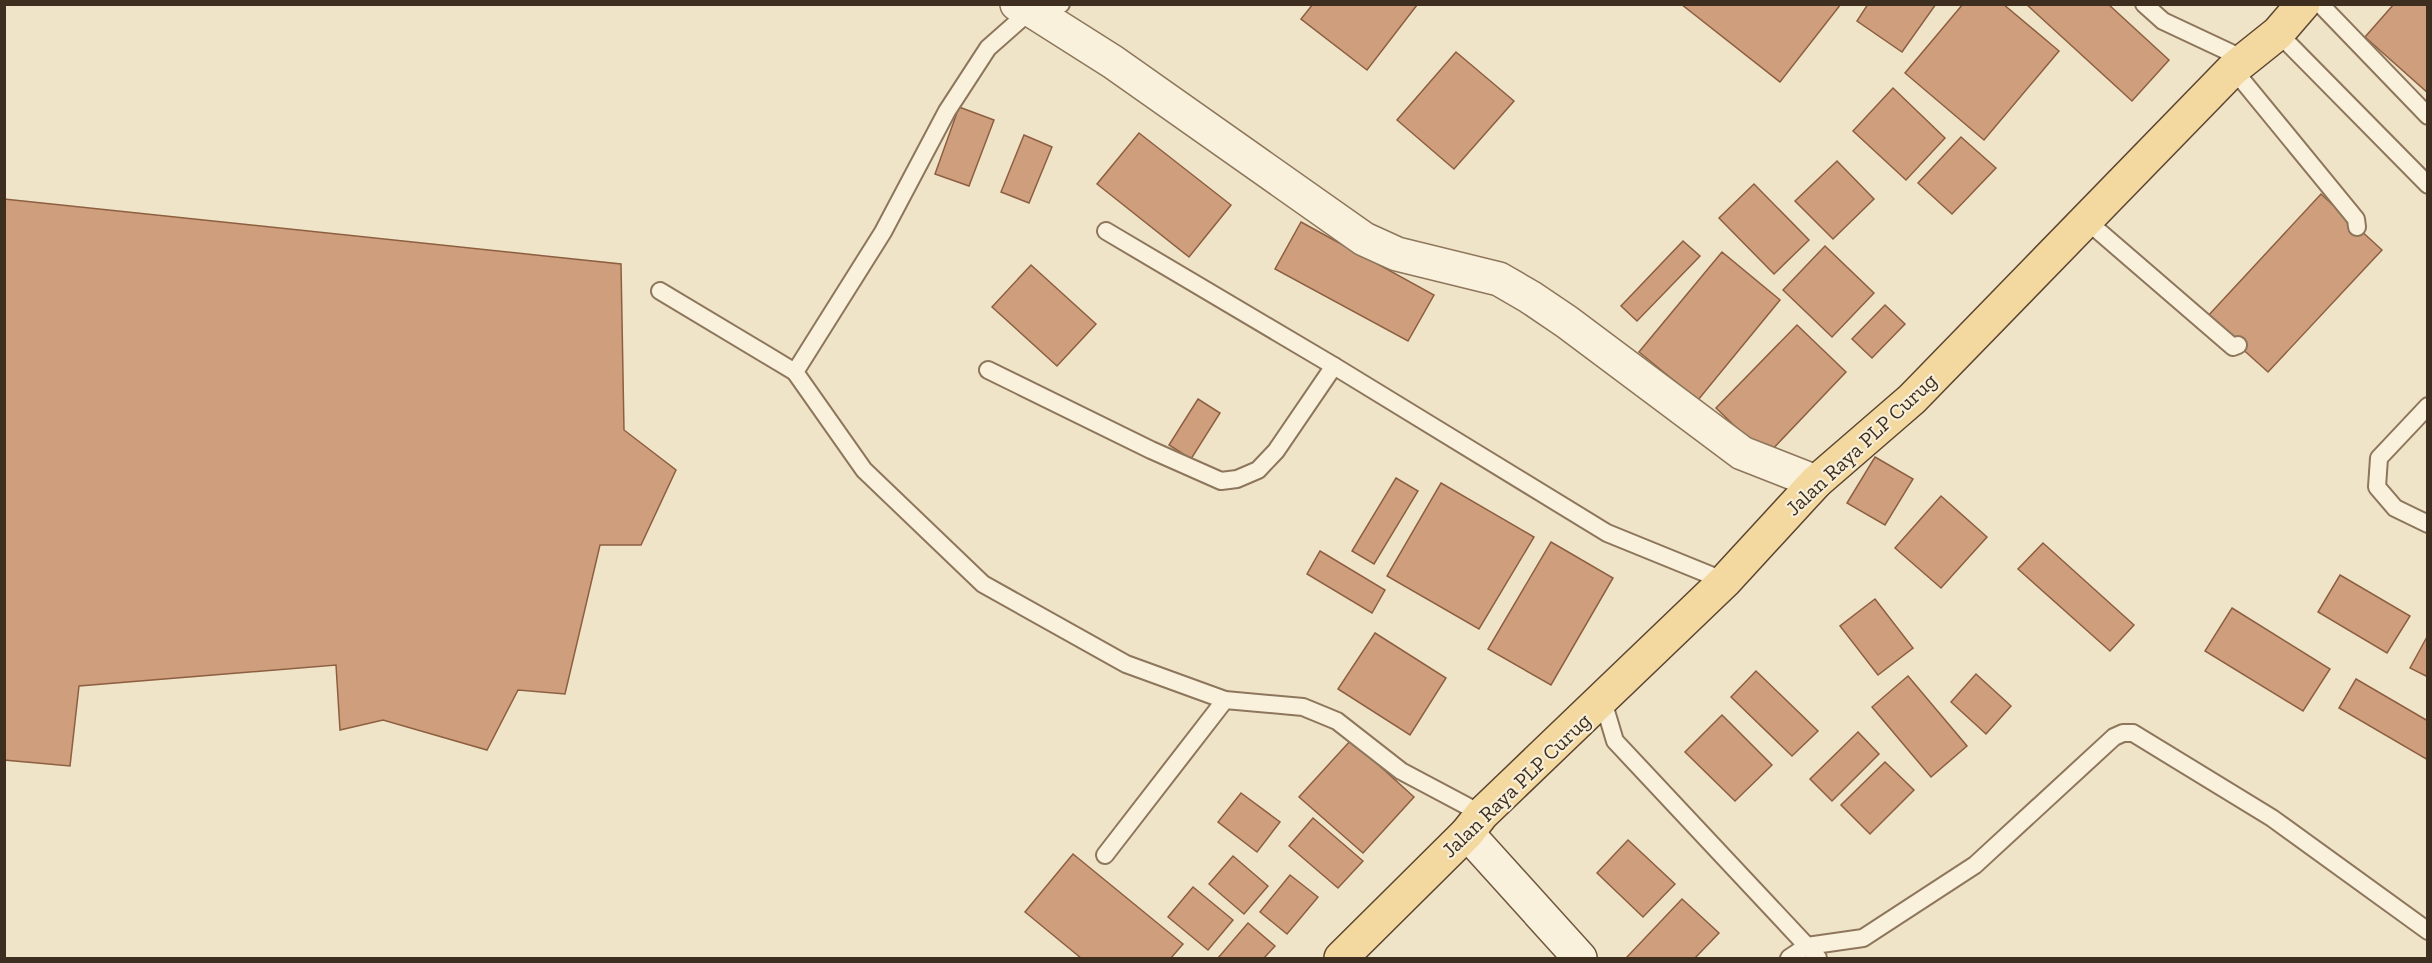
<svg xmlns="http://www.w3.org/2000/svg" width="2432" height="963" font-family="'Zilla Slab',serif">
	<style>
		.building { fill: #cf9f7d; stroke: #8d5f41; stroke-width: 1.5 }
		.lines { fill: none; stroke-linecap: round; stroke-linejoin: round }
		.lane-casing { stroke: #8d765c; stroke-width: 20 }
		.street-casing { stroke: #8d765c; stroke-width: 36 }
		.secondary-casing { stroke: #6f573f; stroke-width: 36 }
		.primary-casing { stroke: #5b4430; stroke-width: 36 }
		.lane { stroke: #faf1dc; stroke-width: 16 }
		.street { stroke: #faf1dc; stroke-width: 33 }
		.secondary { stroke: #faf1dc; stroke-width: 33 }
		.primary { stroke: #f3d9a0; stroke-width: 33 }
		.labels { text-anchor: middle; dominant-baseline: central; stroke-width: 4.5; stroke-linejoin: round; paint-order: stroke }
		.street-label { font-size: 21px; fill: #3d2e20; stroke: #f7eed8 }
	</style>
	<rect width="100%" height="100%" fill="#f0e4c8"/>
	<g class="building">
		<path d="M1313 4H1416L1417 5 1367 70 1301 19Z"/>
		<path d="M1681 4H1841L1780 82Z"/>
		<path d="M1868 4H1936L1902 52 1857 21Z"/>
		<path d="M1963 4H2003L2059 51 1984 140 1905 73Z"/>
		<path d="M2026 4H2108L2169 60 2132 101Z"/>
		<path d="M2394 4H2428V93L2365 37Z"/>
		<path d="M1456 52 1514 101 1454 169 1397 120Z"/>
		<path d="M1893 88 1945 138 1906 180 1853 131Z"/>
		<path d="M959 107 994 120 969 186 935 174Z"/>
		<path d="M1139 133 1231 205 1189 257 1097 184Z"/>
		<path d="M1024 135 1052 147 1029 203 1001 192Z"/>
		<path d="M1961 137 1996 168 1952 214 1918 183Z"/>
		<path d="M1837 161 1874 199 1833 239 1795 201Z"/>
		<path d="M1754 184 1809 240 1774 274 1719 218Z"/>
		<path d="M2321 194 2382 250 2268 372 2207 317Z"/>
		<path d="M4 199 621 264 624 430 676 470 641 545H600L565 694 518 690 487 750 383 720 340 730 336 665 79 686 70 766 4 760Z"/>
		<path d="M1301 222 1434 295 1408 341 1275 269Z"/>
		<path d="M1683 241 1700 256 1637 321 1621 306Z"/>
		<path d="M1825 246 1874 293 1832 337 1783 290Z"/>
		<path d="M1722 252 1780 300 1698 400 1639 352Z"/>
		<path d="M1031 265 1096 324 1057 366 992 307Z"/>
		<path d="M1885 305 1905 324 1872 358 1852 339Z"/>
		<path d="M1797 325 1846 372 1766 456 1716 408Z"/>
		<path d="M1198 399 1220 413 1191 459 1169 445Z"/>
		<path d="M1875 457 1913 479 1885 525 1847 503Z"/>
		<path d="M1396 478 1418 491 1374 564 1352 551Z"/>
		<path d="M1441 483 1534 537 1479 629 1387 576Z"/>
		<path d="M1941 496 1987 537 1941 588 1895 548Z"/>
		<path d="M1551 542 1613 578 1551 685 1488 649Z"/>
		<path d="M2043 543 2134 625 2110 651 2018 569Z"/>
		<path d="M1320 551 1385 590 1372 613 1307 574Z"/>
		<path d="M2340 575 2410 616 2387 653 2318 612Z"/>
		<path d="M1875 599 1913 648 1878 675 1840 626Z"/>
		<path d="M2232 608 2330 669 2303 711 2205 651Z"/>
		<path d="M1375 633 1446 678 1410 735 1338 689Z"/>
		<path d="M2428 635V677L2410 668Z"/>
		<path d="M1756 671 1818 731 1792 756 1731 697Z"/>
		<path d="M1976 674 2011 706 1986 734 1951 702Z"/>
		<path d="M1908 676 1967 746 1931 777 1872 707Z"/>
		<path d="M2356 679 2428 721V760L2339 708Z"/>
		<path d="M1722 715 1772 765 1735 801 1685 752Z"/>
		<path d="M1858 732 1879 754 1832 801 1810 779Z"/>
		<path d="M1351 740 1414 797 1363 853 1299 797Z"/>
		<path d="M1885 762 1914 790 1870 834 1841 805Z"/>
		<path d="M1241 793 1280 822 1257 852 1218 822Z"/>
		<path d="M1313 818 1363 861 1338 888 1289 846Z"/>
		<path d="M1628 840 1675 884 1643 917 1597 873Z"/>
		<path d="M1073 854 1183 944 1171 958H1081L1025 912Z"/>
		<path d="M1233 856 1268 886 1244 914 1209 884Z"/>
		<path d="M1290 875 1318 897 1287 934 1260 912Z"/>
		<path d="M1193 887 1233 920 1208 950 1168 917Z"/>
		<path d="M1682 899 1719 933 1695 958H1629L1627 957Z"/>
		<path d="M1248 923 1275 946 1264 958H1218Z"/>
	</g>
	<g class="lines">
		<g class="lane-casing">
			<g id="lane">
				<path d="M2144 4 2163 21 2244 59"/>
				<path d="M2320 4 2428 116"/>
				<path d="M2278 33 2428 185"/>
				<path d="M2233 69 2356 219 2357 227"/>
				<path d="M2087 221 2233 347 2238 345"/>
				<path d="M1106 231 1334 366 1607 533 1725 581"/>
				<path d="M660 291 795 372 883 232 947 111 988 48 1031 10 1061 4"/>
				<path d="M988 370 1151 450 1221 481 1237 479 1258 470 1276 451 1334 366"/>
				<path d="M795 372 864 470 983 584 1126 664 1225 700 1303 707 1337 721 1401 771 1482 814"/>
				<path d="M2428 406 2379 458 2377 487 2395 508 2428 524"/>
				<path d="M1603 701 1615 741 1807 946 1863 938 1975 865 2114 737 2123 733H2133L2272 818 2428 931"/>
				<path d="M1105 855 1225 700"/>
				<path d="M1789 958 1807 946 1818 958"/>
			</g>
		</g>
		<g class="street-casing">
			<path id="street" d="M1017 4 1031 10 1113 62 1364 239 1397 254 1499 279 1530 297 1567 322 1742 453 1816 482"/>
		</g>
		<g class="secondary-casing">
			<path id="secondary" d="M1467 833 1580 958"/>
		</g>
		<g class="primary-casing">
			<path id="primary" d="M1341 958 1467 833 1482 814 1725 581 1816 482 1912 399 2233 69 2278 33 2303 4"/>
		</g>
		<use href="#lane" class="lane"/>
		<use href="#street" class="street"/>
		<use href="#secondary" class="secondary"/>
		<use href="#primary" class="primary"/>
	</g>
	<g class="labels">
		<g class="street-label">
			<text transform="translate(1861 444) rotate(-43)">Jalan Raya PLP Curug</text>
			<text transform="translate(1516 785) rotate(-44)">Jalan Raya PLP Curug</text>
		</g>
	</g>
	<rect width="2432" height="963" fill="none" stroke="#3d2e20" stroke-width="12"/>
</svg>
